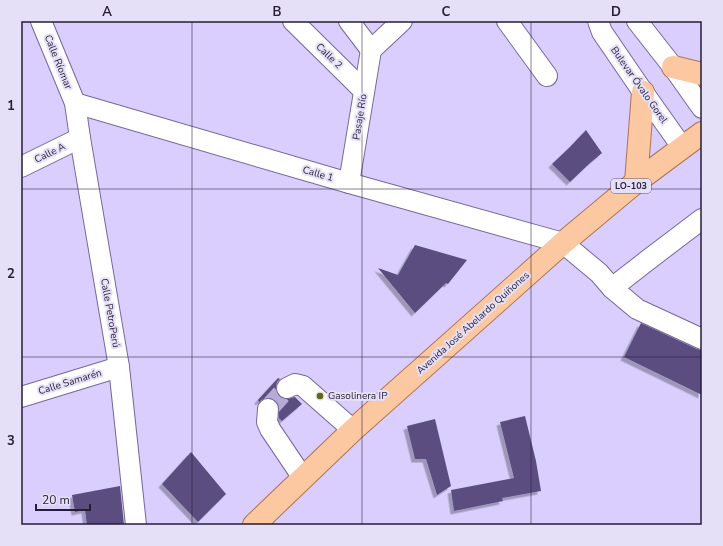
<svg xmlns="http://www.w3.org/2000/svg" width="723" height="546" font-family="'Nunito Sans',sans-serif">
	<style>
		.building { fill: #5c4e80; filter: url(#shadow) }
		.lines { fill: none; stroke-linecap: round; stroke-linejoin: round }
		.minor-tunnel { stroke: #b5abd5; stroke-width: 20; stroke-dasharray: 20 10; stroke-linecap: butt }
		.minor-casing { stroke: #76679c; stroke-width: 22 }
		.major-casing { stroke: #af7553; stroke-width: 24 }
		.minor { stroke: #fff; stroke-width: 20 }
		.major { stroke: #fcc8a1; stroke-width: 22 }
		.grid { fill: none; stroke: #251e34; stroke-width: 1; stroke-opacity: 0.55 }
		.poi-dot { fill: #5f690e; stroke: #e5dff7; stroke-width: 1.5 }
		.labels { text-anchor: middle; dominant-baseline: central; stroke-width: 4; stroke-linejoin: round; paint-order: stroke }
		.shield { fill: #e5dff7; stroke: #5f586e; stroke-width: 1 }
		.shield-label { font-size: 9px; font-weight: bold; fill: #251e34 }
		.street-label { font-size: 10px; fill: #251e34; stroke: #e5dff7 }
		.poi-label { font-size: 10px; fill: #251e34; stroke: #e5dff7; text-anchor: start }
		.neatline { fill: none; stroke: #251e34; stroke-width: 1.5 }
		.grid-label { font-size: 13px; text-anchor: middle; font-weight: bold; fill: #251e34 }
	</style>
	<defs>
		<filter id="shadow"><feDropShadow dx="-3.5" dy="3.5" stdDeviation="0" flood-color="#0004"/></filter>
	</defs>
	<rect width="100%" height="100%" fill="#d9cefd"/>
	<g class="building">
		<path d="M586 130 602 153 590 163 570 182 552 164 570 147Z"/>
		<path d="M415 245 467 260 448 284 446 283 415 313 378 268 398 275Z"/>
		<path d="M641 323 697 349 702 350V395L624 357Z"/>
		<path d="M278 378 280 379 277 382 276 388 277 393 280 397 287 399 295 397 302 404 282 421 279 418V410L278 404 275 400 268 398 263 399 259 402 258 400Z"/>
		<path d="M525 416 536 461 541 491 502 498 503 501 454 511 451 490 514 478 500 422Z"/>
		<path d="M435 419 451 486 437 495 426 459H415L407 426Z"/>
		<path d="M191 452 226 494 198 522 162 484Z"/>
		<path d="M120 486 124 525H87L85 510 75 512 72 495Z"/>
	</g>
	<g class="lines">
		<path class="minor-tunnel" d="M268 409 287 388"/>
		<g class="minor-casing">
			<g id="minor">
				<path d="M41 21 75 103 80 138 119 367 136 525"/>
				<path d="M293 21 364 91"/>
				<path d="M349 21 371 50"/>
				<path d="M507 21 547 76"/>
				<path d="M598 21 602 32 643 92 682 147"/>
				<path d="M637 21 673 67 702 108"/>
				<path d="M371 50 402 21"/>
				<path d="M75 103 349 183 563 243 599 273 612 288 637 309 702 339"/>
				<path d="M21 167 80 138"/>
				<path d="M349 183 371 50"/>
				<path d="M612 288 648 260 702 219"/>
				<path d="M287 388 295 384 303 386 353 430"/>
				<path d="M21 397 119 367"/>
				<path d="M268 409 267 422 270 429 303 478"/>
			</g>
		</g>
		<g class="major-casing">
			<g id="major">
				<path d="M673 67 702 74"/>
				<path d="M636 182 643 92"/>
				<path d="M254 525 353 430 563 243 636 182 702 133"/>
			</g>
		</g>
		<use href="#minor" class="minor"/>
		<use href="#major" class="major"/>
	</g>
	<path class="grid" d="M192 21V525M362 21V525M531 21V525M21 189H702M21 357H702"/>
	<circle class="poi-dot" cx="320" cy="396" r="4"/>
	<g class="labels">
		<rect class="shield" x="611" y="179" width="40" height="14" rx="3"/>
		<g class="shield-label">
			<text x="631" y="186">LO-103</text>
		</g>
		<g class="street-label">
			<text transform="translate(329 56) rotate(44)">Calle 2</text>
			<text transform="translate(58 62) rotate(68)">Calle Ríomar</text>
			<text transform="translate(639 85) rotate(55)">Bulevar Óvalo Gorel</text>
			<text transform="translate(360 117) rotate(-81)">Pasaje Río</text>
			<text transform="translate(50 153) rotate(-26)">Calle A</text>
			<text transform="translate(318 174) rotate(16)">Calle 1</text>
			<text transform="translate(110 313) rotate(80)">Calle PetroPerú</text>
			<text transform="translate(473 323) rotate(-42)">Avenida José Abelardo Quiñones</text>
			<text transform="translate(70 382) rotate(-17)">Calle Samarén</text>
		</g>
		<g class="poi-label">
			<text x="328" y="396">Gasolinera IP</text>
		</g>
	</g>
	<rect width="723" height="546" fill="none" stroke="#e5dff7" stroke-width="44"/>
	<path d="M36 504v6h54v-6" fill="none" stroke="#251e34" stroke-width="2"/>
	<text x="42" y="504" font-size="12" fill="#251e34" stroke="#e5dff7" stroke-width="3" paint-order="stroke">20 m</text>
	<rect x="22" y="22" width="679" height="502" class="neatline"/>
	<g class="grid-label">
		<text x="107" y="16">A</text>
		<text x="277" y="16">B</text>
		<text x="446" y="16">C</text>
		<text x="616" y="16">D</text>
		<text x="11" y="110">1</text>
		<text x="11" y="278">2</text>
		<text x="11" y="445">3</text>
	</g>
</svg>
